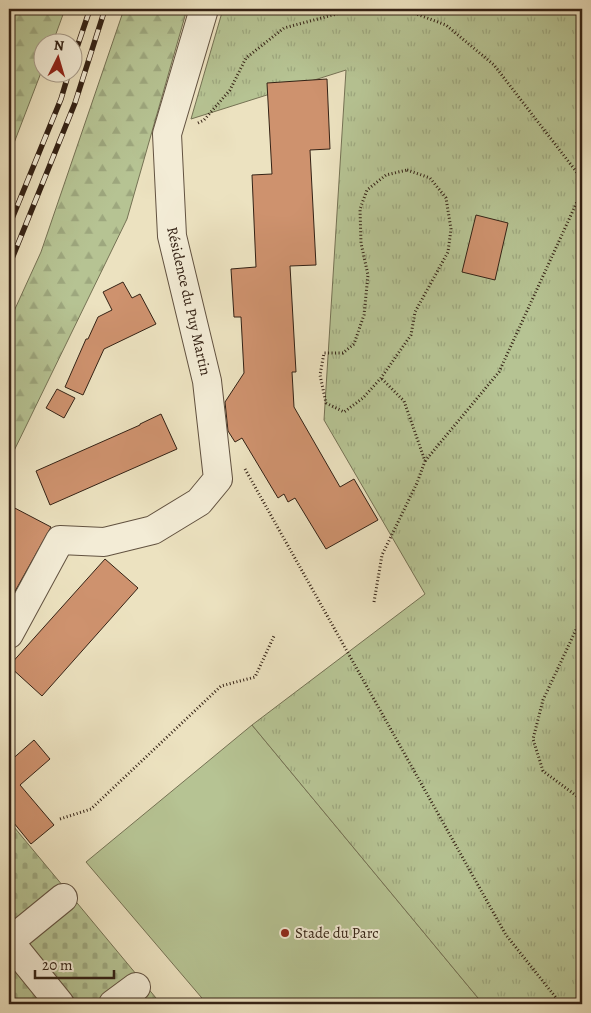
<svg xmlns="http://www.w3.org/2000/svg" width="591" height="1013" font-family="Alegreya,serif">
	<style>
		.green { fill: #b6c393; stroke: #757254 }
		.forest { fill: url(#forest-firs); stroke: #757254 }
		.cemetery { fill: url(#cemetery-stones); stroke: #757254 }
		.park { fill: url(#park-tufts); stroke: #757254 }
		.building { fill: #ce926e; stroke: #342215 }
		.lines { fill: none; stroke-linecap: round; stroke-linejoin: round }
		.minor-casing { stroke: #625240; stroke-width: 30 }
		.path { stroke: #342215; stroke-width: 3; stroke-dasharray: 1 2.5; stroke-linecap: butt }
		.minor { stroke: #f3ecd6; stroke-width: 28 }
		.rail-casing { stroke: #342215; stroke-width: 5.5 }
		.rail { stroke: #f3ecd6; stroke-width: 4; stroke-dasharray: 11; stroke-linecap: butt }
		.poi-dot { fill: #8f2418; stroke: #f3ecd6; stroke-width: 2 }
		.labels { text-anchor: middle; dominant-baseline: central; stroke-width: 4; stroke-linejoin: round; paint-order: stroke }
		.street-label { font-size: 15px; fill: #342215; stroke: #f3ecd6 }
		.poi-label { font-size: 15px; fill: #342215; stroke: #f3ecd6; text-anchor: start }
	</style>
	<defs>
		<pattern id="forest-firs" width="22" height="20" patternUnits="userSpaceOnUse" patternTransform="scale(1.25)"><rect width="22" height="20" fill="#b6c393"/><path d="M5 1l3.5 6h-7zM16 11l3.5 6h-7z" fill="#9da77e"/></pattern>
		<pattern id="cemetery-stones" width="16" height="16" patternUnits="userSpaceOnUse" patternTransform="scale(1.25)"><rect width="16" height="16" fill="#b6c393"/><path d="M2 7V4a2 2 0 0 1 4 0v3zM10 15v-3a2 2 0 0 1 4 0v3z" fill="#9da77e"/></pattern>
		<pattern id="park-tufts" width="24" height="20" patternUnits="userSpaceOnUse" patternTransform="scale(1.25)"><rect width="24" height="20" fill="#b6c393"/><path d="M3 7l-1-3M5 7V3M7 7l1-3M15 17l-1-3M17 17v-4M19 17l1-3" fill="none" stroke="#9da77e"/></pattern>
	</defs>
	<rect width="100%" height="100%" fill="#ece2c0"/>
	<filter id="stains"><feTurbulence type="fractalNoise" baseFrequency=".004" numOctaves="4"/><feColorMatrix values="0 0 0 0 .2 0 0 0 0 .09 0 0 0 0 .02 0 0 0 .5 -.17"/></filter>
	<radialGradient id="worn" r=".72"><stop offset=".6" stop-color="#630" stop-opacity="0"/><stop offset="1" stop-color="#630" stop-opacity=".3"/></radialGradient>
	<path class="green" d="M252 725 483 1004H207L86 862Z"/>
	<g class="forest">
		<path d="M9 9H65L53 42H42V70L9 156Z"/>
		<path d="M124 9H187L127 219 9 461V322L41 252Z"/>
	</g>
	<path class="cemetery" d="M9 821 161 1004H9Z"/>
	<path class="park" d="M223 9H582V1004H483L252 725 425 594 324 420 346 70 191 119Z"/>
	<g class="building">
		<path d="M327 79 330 149 310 150 316 265 290 266 296 372H292L294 407 340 487 354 479 378 520 326 549 295 498 288 502 284 494 278 498 242 438 235 442 228 431 225 402 244 373 241 317H234L231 269 256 267 252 175 272 174 267 83Z"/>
		<path d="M476 215 508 223 495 280 462 272Z"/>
		<path d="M123 282 132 298 140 294 156 324 104 349 83 395 65 387 86 339H88L98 317 112 310 103 292Z"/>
		<path d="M57 389 75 398 64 418 46 408Z"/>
		<path d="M161 414 177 449 50 505 36 471 140 425V424Z"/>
		<path d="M9 505 51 527 9 602Z"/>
		<path d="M105 559 138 588 42 696 9 666Z"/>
		<path d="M34 740 50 759 20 785 54 825 31 844 9 817V762Z"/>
	</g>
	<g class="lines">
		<g class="minor-casing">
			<g id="minor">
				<path d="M9 634 60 540 104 542 153 530 199 502 218 479 207 381 172 236 167 134 204 9"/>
				<path d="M9 941 60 1004"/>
				<path d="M9 942 63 898"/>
				<path d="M113 1004 136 987"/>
			</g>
		</g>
		<g class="path">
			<path d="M383 9 411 12 446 25 494 65 582 179"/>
			<path d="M198 123 204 120 230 90 246 58 284 28 355 9"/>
			<path d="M407 170 430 178 446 198 451 229 448 252 415 312 411 335 381 378 363 398 344 412 326 403 320 375 324 353H343L354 344 364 315 368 275 361 243 360 209 367 190 386 175Z"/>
			<path d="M425 461 499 372 582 191"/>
			<path d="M245 469 506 935 561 1004"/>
			<path d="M374 602 382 555 417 483 425 461 404 401 381 378"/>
			<path d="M582 617 543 700 533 739 543 771 582 800"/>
			<path d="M60 819 91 809 221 686 255 677 274 636"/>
		</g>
		<use href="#minor" class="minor"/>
		<g class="rail-casing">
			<g id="rail">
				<path d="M72 62 90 9"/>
				<path d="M9 226 61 99 69 72"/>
				<path d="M9 266 75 103 105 9"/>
			</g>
		</g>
		<use href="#rail" class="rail"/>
	</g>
	<circle class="poi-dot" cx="285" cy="933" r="5"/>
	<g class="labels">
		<g class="street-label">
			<text transform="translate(189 301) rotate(77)">Résidence du Puy Martin</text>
		</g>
		<g class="poi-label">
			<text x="295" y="933">Stade du Parc</text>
		</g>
	</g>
	<rect width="591" height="1013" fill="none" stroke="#ece2c0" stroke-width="30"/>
	<rect x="10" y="10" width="571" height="993" fill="none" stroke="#342215" stroke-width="2.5"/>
	<rect x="15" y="15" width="561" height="983" fill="none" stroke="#342215"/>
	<g transform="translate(58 58) rotate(5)"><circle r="24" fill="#f3ecd6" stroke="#a79b89"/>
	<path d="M0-4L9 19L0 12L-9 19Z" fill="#8f2418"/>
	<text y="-8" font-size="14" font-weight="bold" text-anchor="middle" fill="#342215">N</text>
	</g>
	<path d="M35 970v8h79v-8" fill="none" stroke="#342215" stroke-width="2.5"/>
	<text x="42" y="970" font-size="15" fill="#342215" stroke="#f3ecd6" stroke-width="4" paint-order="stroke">20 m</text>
	<rect width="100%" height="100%" filter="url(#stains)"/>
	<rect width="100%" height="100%" fill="url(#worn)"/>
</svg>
